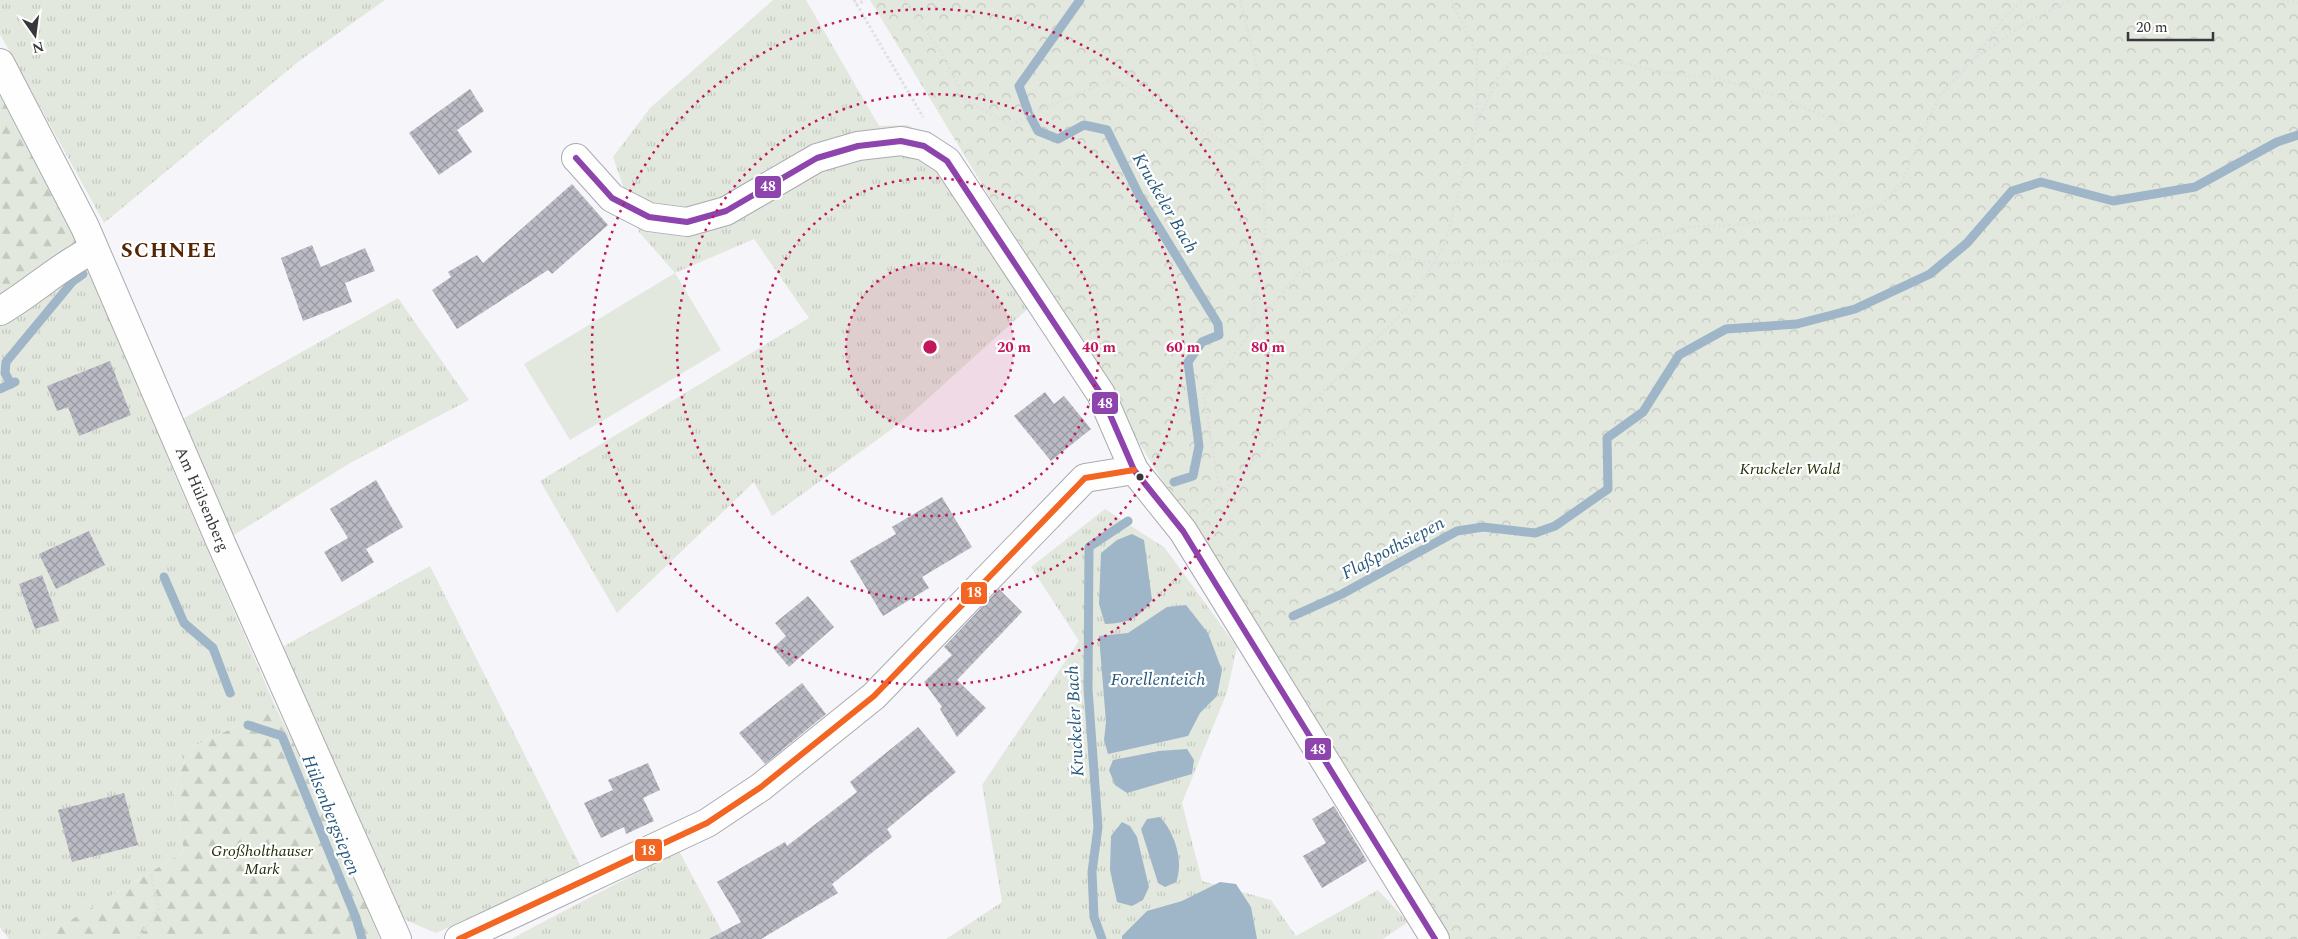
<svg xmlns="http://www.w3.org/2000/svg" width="2298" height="939" font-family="Spectral,serif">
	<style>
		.grass { fill: url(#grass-tufts) }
		.forest { fill: url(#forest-firs) }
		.park { fill: url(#park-crowns) }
		.pitch { fill: #e3e8de }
		.water { fill: #9fb5c8 }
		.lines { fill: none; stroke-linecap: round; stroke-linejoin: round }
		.stream { stroke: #9fb5c8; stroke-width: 9 }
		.building { fill: url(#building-cross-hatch) }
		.minor-casing { stroke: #aaabaf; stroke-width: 30 }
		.path { stroke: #e0e0e1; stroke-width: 3; stroke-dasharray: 2.5 2.5; stroke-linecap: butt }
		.minor { stroke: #fefefe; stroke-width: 28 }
		.bus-1-casing { stroke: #fff; stroke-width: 10 }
		.bus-2-casing { stroke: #fff; stroke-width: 10 }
		.bus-1 { stroke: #8e44ad; stroke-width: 6 }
		.bus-2 { stroke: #f26522; stroke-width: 6 }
		.ring { fill: none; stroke: #c2185b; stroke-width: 2.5; stroke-dasharray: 2.5 5 }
		.bus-dot { fill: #38383c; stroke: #fff; stroke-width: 2 }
		.labels { text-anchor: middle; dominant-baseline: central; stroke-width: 4.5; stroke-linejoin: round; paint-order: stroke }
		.park-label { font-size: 16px; font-style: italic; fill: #222e05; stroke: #fff }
		.street-label { font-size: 16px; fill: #38383c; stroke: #fff }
		.water-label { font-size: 18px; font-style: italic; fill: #26597d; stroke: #fff }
		.district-label { font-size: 21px; font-weight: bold; letter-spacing: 1px; fill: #542604; stroke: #fff }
		.centre { fill: #c2185b; stroke: #fff; stroke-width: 2.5 }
		.ring-label { font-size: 15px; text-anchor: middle; font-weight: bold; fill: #c2185b; stroke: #fff; stroke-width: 4.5; stroke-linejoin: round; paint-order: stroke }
		.line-badge { stroke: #fff; stroke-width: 2 }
		.badge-label { font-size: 14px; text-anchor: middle; font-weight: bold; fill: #fff }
	</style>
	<defs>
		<pattern id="grass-tufts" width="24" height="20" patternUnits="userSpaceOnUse" patternTransform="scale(1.25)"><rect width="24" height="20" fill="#e3e8de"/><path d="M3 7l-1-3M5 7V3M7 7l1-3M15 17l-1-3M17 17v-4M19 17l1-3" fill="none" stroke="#c4c8bf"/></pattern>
		<pattern id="forest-firs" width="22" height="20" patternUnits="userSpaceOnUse" patternTransform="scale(1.25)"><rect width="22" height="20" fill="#e3e8de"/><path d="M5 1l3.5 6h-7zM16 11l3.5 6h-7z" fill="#c4c8bf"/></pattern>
		<pattern id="park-crowns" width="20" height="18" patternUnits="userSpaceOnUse" patternTransform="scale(1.25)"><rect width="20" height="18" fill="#e3e8de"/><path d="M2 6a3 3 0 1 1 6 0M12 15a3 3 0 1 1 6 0" fill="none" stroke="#c4c8bf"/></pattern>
		<pattern id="building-cross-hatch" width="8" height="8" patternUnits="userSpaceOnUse" patternTransform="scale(1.25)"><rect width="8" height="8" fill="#babbc4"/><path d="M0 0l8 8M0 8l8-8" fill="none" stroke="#9899a0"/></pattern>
	</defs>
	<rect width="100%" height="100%" fill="#f5f5fa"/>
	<g class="grass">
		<path d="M0 0H385L299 61 104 223 0 34Z"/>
		<path d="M773 0H806L879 126 908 125 950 149 1042 296 903 421 772 516 754 482 617 613 540 481 809 318 754 239 675 273 639 232 613 157 650 108Z"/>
		<path d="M91 264 171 466 276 708 188 749 174 793 184 852 39 939H9L0 927V317Z"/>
		<path d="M398 298 469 400 350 463 221 543 170 426Z"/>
		<path d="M1105 509 1165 548 1237 647 1227 692 1182 803 1202 881 1271 900 1296 936 1378 890 1408 922 1383 939H946L1002 902 982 785 1079 641 1031 567Z"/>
		<path d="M430 566 582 869 436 933 403 919 277 650Z"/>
		<path d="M679 851 726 939H512L524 932Z"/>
	</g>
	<g class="forest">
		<path d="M0 76 91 264 0 317Z"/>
		<path d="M276 708 321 799 380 939H39L184 852 174 793 188 749Z"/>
	</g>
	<path class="park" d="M870 0H2298V939H1448L1194 533Z"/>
	<path class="pitch" d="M675 273 721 350 570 440 524 364Z"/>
	<g class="water">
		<path d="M1132 534 1144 540 1152 600C1138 619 1128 623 1105 624L1099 604 1101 553 1117 540Z"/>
		<path d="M1186 605 1208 633 1222 670 1217 696 1200 713 1188 736 1108 754 1104 740 1106 722 1099 636 1128 633 1167 607Z"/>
		<path d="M1187 749 1194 760 1192 774 1127 793 1115 785 1109 770 1113 760 1159 751Z"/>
		<path d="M1160 817C1175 833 1184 862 1176 882L1165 887 1158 883 1141 829 1147 819Z"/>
		<path d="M1122 822 1130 826 1137 837 1149 887 1143 900 1132 906 1117 902 1110 870 1111 836Z"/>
		<path d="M1220 882 1236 884 1251 907 1257 939H1122V936L1147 911 1182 901Z"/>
	</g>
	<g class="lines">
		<g class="stream">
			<path d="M1080 0 1019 86 1029 114 1038 131 1058 139 1084 125 1107 130 1139 195 1218 324 1219 335 1202 342 1188 362 1199 446 1193 476 1174 482"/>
			<path d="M11 384 5 373 6 362 73 281 83 274"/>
			<path d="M0 389 15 382"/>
			<path d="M164 577 184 623 213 648 230 693"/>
			<path d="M1293 616 1342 594 1457 531 1483 527 1535 533 1555 526 1608 489 1607 438 1643 412 1679 355 1726 329 1797 324 1855 309 1930 274 1967 243 2012 191 2041 182 2113 201 2195 187 2277 142 2298 135"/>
			<path d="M248 725 282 736 356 918 362 939"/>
			<path d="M1102 939 1094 917 1092 872 1098 827 1088 689 1089 547 1128 521"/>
		</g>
	</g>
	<g class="building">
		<path d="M470 89 484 111 457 130 472 152 439 175 409 133Z"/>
		<path d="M572 184 608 225 552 274 548 270 457 329 432 290 451 277 448 272 477 255 483 263Z"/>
		<path d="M312 245 321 267 365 248 375 271 345 283 352 302 303 321 281 258Z"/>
		<path d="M110 361 131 415 79 436 68 407 57 411 47 386Z"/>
		<path d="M1045 392 1054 404 1064 396 1091 429 1051 461 1014 416Z"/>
		<path d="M376 480 403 527 366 549 374 562 342 582 324 552 348 538 330 509Z"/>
		<path d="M942 497 972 547 922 577 929 588 883 616 850 561 896 534 892 527Z"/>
		<path d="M89 531 105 565 56 589 39 554Z"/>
		<path d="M42 575 59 621 35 629 19 584Z"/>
		<path d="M999 589 1022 612 957 680 986 708 957 737 940 709 942 707 924 682 952 655 944 647Z"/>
		<path d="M808 596 834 627 789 667 773 648 786 636 775 623Z"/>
		<path d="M802 683 826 714 765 764 739 733Z"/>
		<path d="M918 727 956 772 887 829 892 837 832 884 838 893 761 939H709L741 922 717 882 785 842 787 846 857 792 850 782Z"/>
		<path d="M648 763 660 790 643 798 654 821 626 834 624 827 601 838 584 803 613 790 608 780Z"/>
		<path d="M124 793 138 845 72 862 58 810Z"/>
		<path d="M1334 806 1367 861 1322 888 1303 856 1326 843 1312 819Z"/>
	</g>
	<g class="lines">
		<g class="minor-casing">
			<g id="minor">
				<path id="s1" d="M0 63 85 227 221 543 397 939"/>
				<path d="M576 158 612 198 649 217 687 222 726 211 817 158 858 146 901 141 924 146 947 161 1101 394 1134 470 1183 531 1435 939"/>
				<path d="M0 311C33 292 59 266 94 249"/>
				<path d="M459 939 707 823 761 787 874 696 1085 478 1134 470"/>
			</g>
		</g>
		<g class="path">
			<path d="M854 0 923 117"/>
			<path d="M905 0 942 54 966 100 1012 126 1029 114 1114 79 1262 164"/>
			<path d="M2282 0 2298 3"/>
			<path d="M856 5 865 0"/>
			<path d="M1975 57 2007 14 2025 0"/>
			<path d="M1478 120 1499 75 1520 55 1579 52 1656 71 1719 79 1778 96 1844 125"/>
			<path d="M1251 331 1301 271 1359 250 1433 263 1562 260 1599 257 1687 227 1736 225 1786 219 1853 216 1881 205 1902 182 1938 98 1972 60 2029 21 2070 0"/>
			<path d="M1220 493 1204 397 1251 331 1265 234 1261 82 1240 0"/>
			<path d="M1203 511 1408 307 1445 243 1477 123V54L1451 0"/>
			<path d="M0 582 4 579"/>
			<path d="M138 939 159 908 150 870"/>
		</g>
		<use href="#minor" class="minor"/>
		<g class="bus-1-casing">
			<path id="bus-1" d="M576 158 612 198 649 217 687 222 726 211 817 158 858 146 901 141 924 146 947 161 1101 394 1134 470 1183 531 1435 939"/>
		</g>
		<g class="bus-2-casing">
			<path id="bus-2" d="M459 939 707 823 761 787 874 696 1085 478 1134 470"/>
		</g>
		<use href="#bus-1" class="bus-1"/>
		<use href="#bus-2" class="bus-2"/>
	</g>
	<circle cx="930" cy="347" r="84" fill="#c2185b" fill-opacity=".12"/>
	<g class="ring">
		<circle cx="930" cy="347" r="84"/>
		<circle cx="930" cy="347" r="169"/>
		<circle cx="930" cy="347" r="253"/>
		<circle cx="930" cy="347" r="338"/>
	</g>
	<circle class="bus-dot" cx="1140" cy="477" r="4.5"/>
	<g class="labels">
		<g class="park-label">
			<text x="1790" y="469">Kruckeler Wald</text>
			<text x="262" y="851">Großholthauser<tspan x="262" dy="18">Mark</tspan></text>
		</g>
		<g class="street-label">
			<text stroke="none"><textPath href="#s1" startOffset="481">Am Hülsenberg</textPath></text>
		</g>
		<g class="water-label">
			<text transform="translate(1165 203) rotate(60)">Kruckeler Bach</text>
			<text transform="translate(1393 548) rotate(-28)">Flaßpothsiepen</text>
			<text x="1158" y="679">Forellenteich</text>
			<text transform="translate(1075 721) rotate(-93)">Kruckeler Bach</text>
			<text transform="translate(331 815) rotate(68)">Hülsenbergsiepen</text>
		</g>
		<g class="district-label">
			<text x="169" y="251">SCHNEE</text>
		</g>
	</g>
	<circle cx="930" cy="347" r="8" class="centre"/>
	<g class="ring-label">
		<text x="1014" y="352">20 m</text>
		<text x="1099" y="352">40 m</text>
		<text x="1183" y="352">60 m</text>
		<text x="1268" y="352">80 m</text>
	</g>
	<g class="line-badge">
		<rect x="754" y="175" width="28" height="24" rx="5" fill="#8e44ad"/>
		<rect x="1091" y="391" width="28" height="24" rx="5" fill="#8e44ad"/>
		<rect x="960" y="581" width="28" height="24" rx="5" fill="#f26522"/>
		<rect x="1304" y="737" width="28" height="24" rx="5" fill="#8e44ad"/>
		<rect x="634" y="838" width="29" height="24" rx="5" fill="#f26522"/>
	</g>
	<g class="badge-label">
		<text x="768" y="191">48</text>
		<text x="1105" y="408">48</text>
		<text x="974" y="597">18</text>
		<text x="1318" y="754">48</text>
		<text x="648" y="855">18</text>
	</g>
	<g transform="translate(35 35) rotate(166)" stroke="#ffffff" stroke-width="4" paint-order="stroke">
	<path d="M0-4L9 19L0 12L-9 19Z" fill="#38383c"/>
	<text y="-8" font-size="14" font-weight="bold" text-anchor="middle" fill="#38383c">N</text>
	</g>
	<path d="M2128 32v8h85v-8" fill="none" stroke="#38383c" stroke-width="2.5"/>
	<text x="2136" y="32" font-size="15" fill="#38383c" stroke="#ffffff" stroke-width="4" paint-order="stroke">20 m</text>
</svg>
